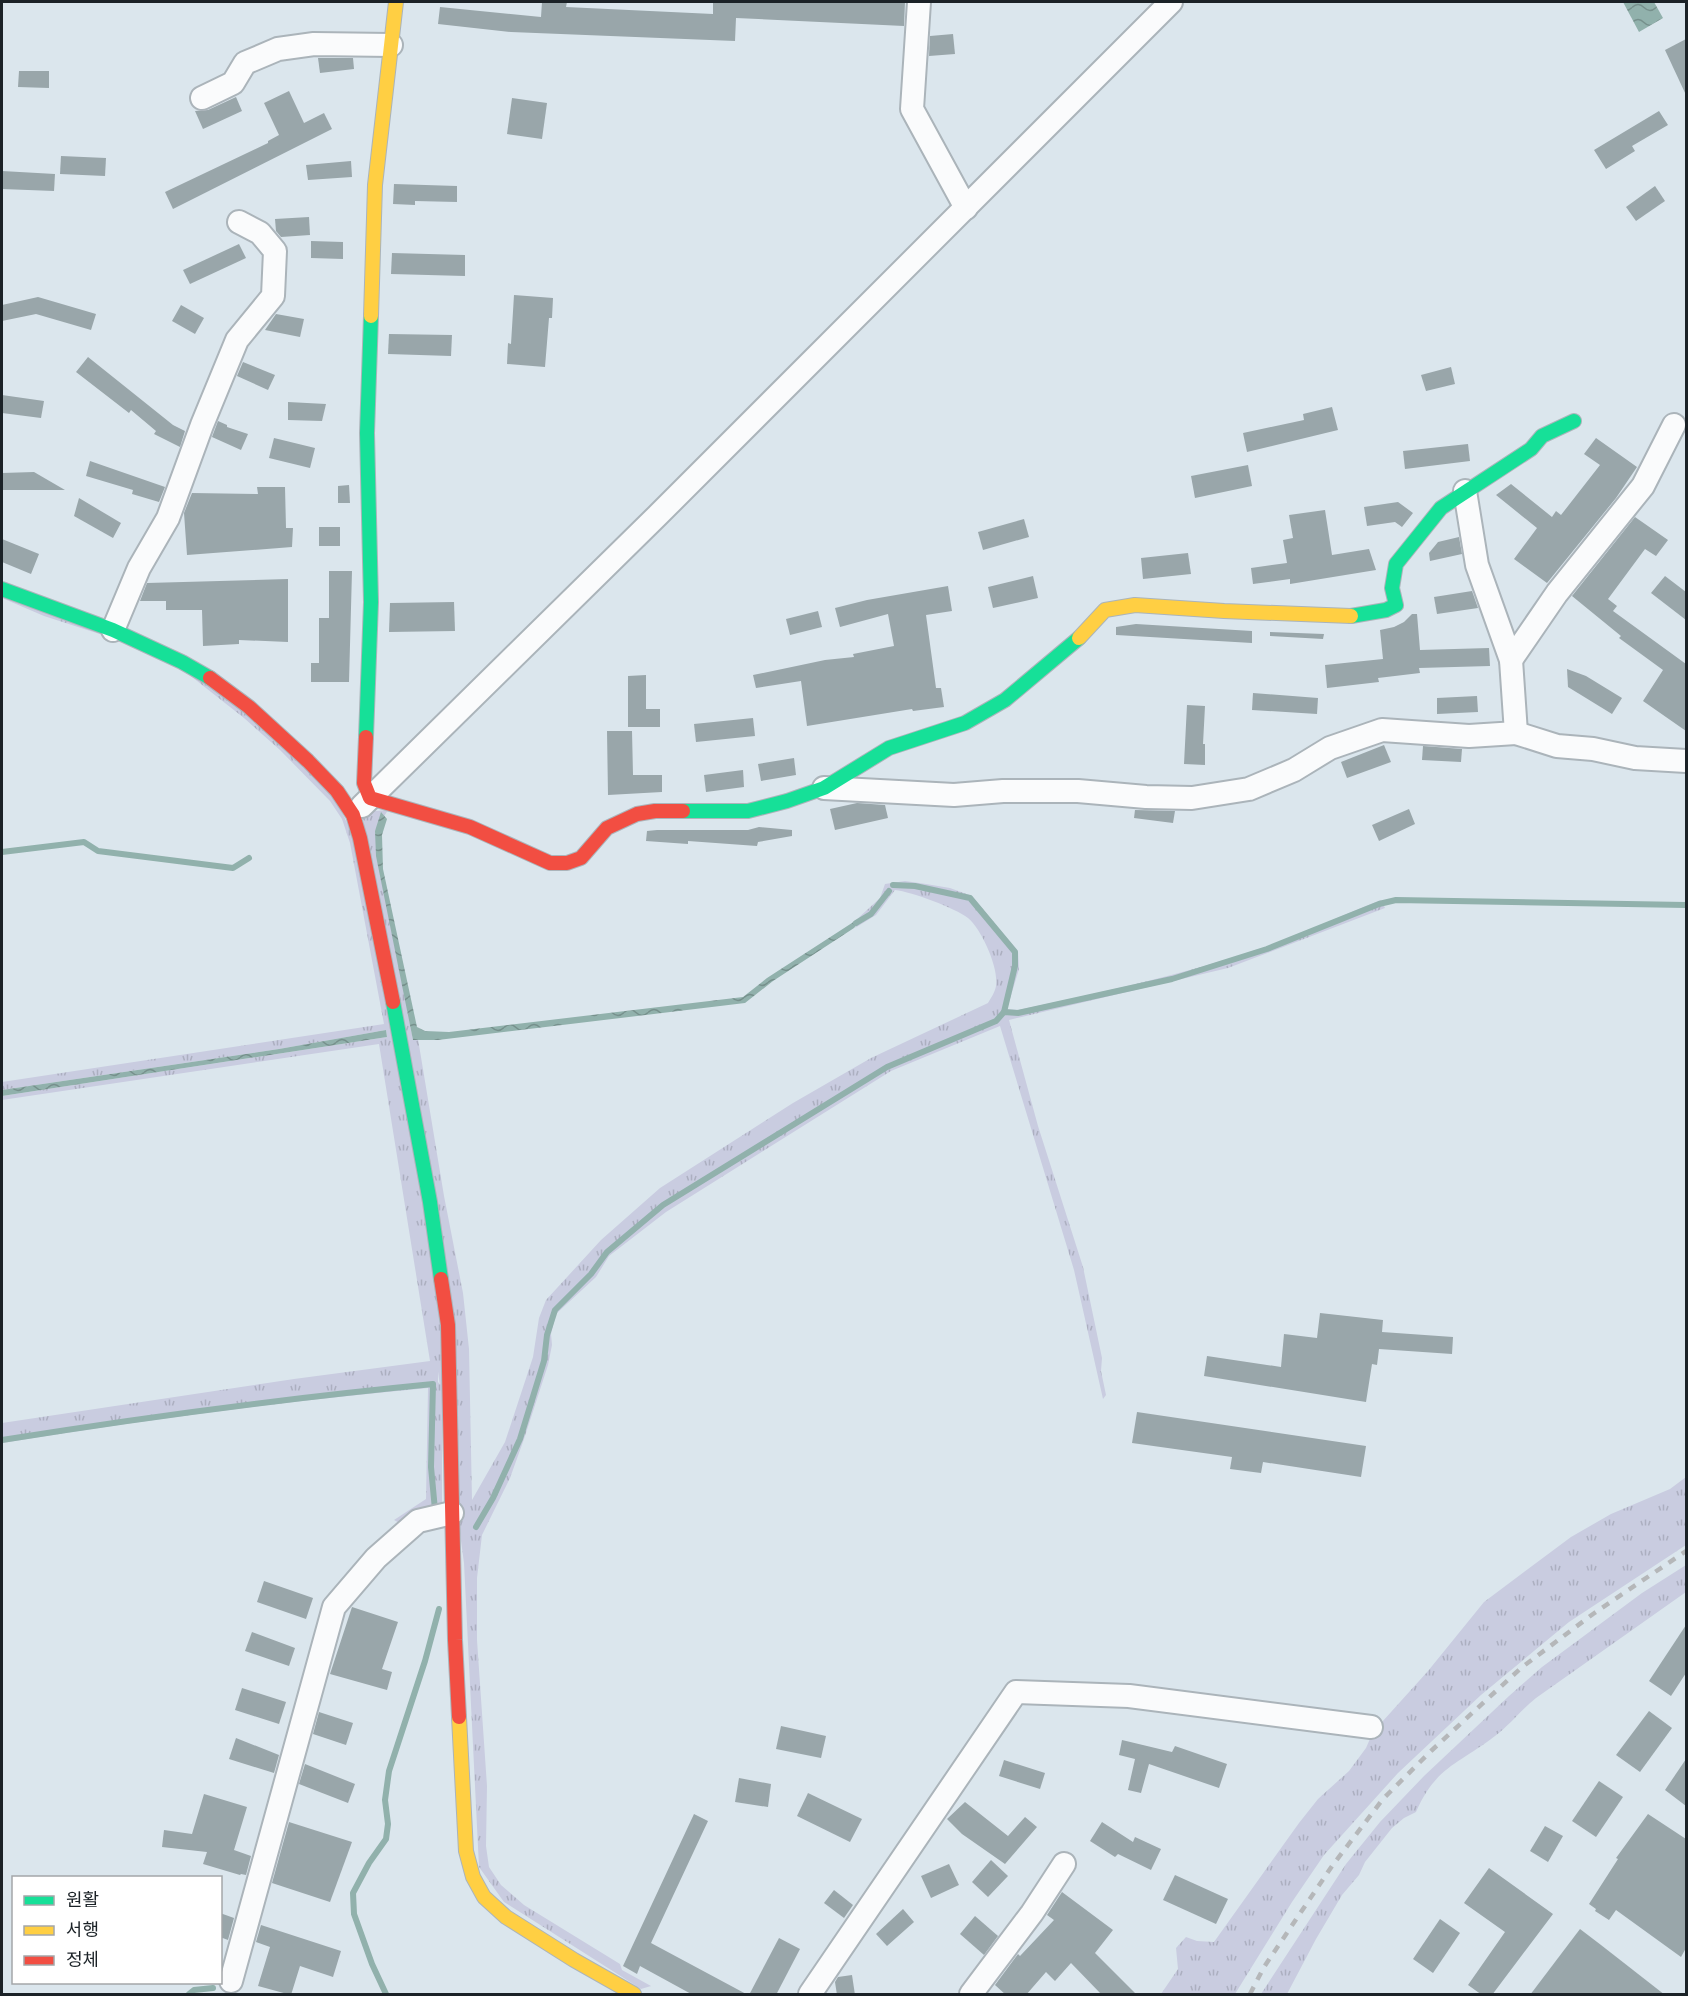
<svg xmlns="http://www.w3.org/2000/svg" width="1688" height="1996" font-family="Overpass,'Noto Sans KR',sans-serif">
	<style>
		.grass { fill: url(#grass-tufts) }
		.water { fill: url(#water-waves) }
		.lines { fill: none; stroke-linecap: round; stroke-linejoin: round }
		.stream { stroke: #91b1ac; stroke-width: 6 }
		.building { fill: #99a6aa }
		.street-casing { stroke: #abb4ba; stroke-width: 26 }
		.fast-casing { stroke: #abb4ba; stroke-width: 16 }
		.slow-casing { stroke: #abb4ba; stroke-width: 16 }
		.jam-casing { stroke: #abb4ba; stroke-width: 16 }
		.street { stroke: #fafbfc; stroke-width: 22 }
		.fast { stroke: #16e098; stroke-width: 14 }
		.slow { stroke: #ffcf43; stroke-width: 14 }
		.jam { stroke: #f24e42; stroke-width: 14 }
		.rail { stroke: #b5b7b9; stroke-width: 4.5; stroke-dasharray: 8 8; stroke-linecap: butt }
	</style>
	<defs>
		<pattern id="grass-tufts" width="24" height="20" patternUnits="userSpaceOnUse" patternTransform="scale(1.5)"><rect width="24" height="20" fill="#c9cce0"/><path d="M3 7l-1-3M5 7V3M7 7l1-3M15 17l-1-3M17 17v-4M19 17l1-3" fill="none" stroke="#acafc0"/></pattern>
		<pattern id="water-waves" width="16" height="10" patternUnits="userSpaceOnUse" patternTransform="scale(1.5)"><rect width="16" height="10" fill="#91b1ac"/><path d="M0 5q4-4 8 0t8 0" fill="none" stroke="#76908c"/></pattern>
	</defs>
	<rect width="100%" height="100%" fill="#dbe6ed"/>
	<g class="grass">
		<path d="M2 593C66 617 145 641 203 678 233 697 261 723 287 747 319 778 341 799 354 842 388 1015 423 1189 443 1364L438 1366V1382L442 1387V1506L403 1525 394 1520 426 1499 428 1388C285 1401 143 1420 2 1443V1423L294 1379 430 1361 379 1044 2 1100V1096L387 1037 386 1030 279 1049 2 1090V1082L384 1024 350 843 342 819 330 801 280 750 244 718 178 666 115 639 44 616 2 598Z"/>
		<path d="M388 810 375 831 413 1040 418 1039 444 1196 463 1293 469 1349 472 1500 505 1442 533 1357 539 1318 546 1300 601 1240 660 1188 793 1103 871 1058 988 1003C991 998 995 992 996 986 999 968 982 930 968 918 955 908 912 892 895 890L876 915 855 928 860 921H855L880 898 885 884 905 881 926 884 950 888 972 896 1018 951 1019 969 1007 1009 1018 1010C1100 993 1182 975 1262 948 1303 935 1341 915 1381 900L1385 908 1228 968 1009 1020 1038 1126 1083 1267 1102 1358 1101 1371 1106 1395 1103 1399 1074 1270 1000 1026 891 1071 666 1212 609 1256 596 1277 556 1314 551 1334 552 1345 548 1365 524 1439 510 1478 482 1535 477 1578V1640L487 1786 486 1846 489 1867 501 1885 524 1905 620 1964 622 1970 651 1986 641 1989 504 1902 479 1867 464 1563 362 812Z"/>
		<path d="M1686 1477V1545L1569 1622 1481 1695 1398 1773 1324 1855 1292 1902 1235 1994H1161L1178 1969 1176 1948 1186 1937 1197 1941 1214 1942 1299 1823 1318 1799 1349 1771 1366 1748 1373 1732 1428 1671 1484 1602 1571 1537 1611 1514 1670 1489Z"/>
		<path d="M1686 1565V1592L1536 1698C1521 1710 1510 1725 1495 1736 1459 1764 1436 1766 1416 1812L1404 1818 1392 1828 1365 1862 1359 1875 1342 1895 1316 1939 1287 1994H1261L1346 1864 1380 1822 1424 1776 1509 1696 1542 1667 1642 1593Z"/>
	</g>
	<g class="water">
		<path d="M1623 2H1654L1663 18 1639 32Z"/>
		<path d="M381 812 387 819 382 835 383 869 417 1027 425 1031 449 1032 743 997 767 978 855 921 861 920 854 928 773 981 745 1003 438 1040H413L376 856 375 831Z"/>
		<path d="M386 1030 387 1037 2 1096V1090L279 1049Z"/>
	</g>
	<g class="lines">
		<g class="stream">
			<path d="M2 852 84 842 98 851 233 868 249 858"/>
			<path d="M893 885 915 886 970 898 1015 952V966L1004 1012"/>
			<path d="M856 923 871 914 889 891"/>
			<path d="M2 1440C145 1417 289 1398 433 1384L431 1467 435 1510"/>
			<path d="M476 1527 493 1498 520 1439 544 1361 547 1335 555 1310 591 1274 607 1252 663 1205 887 1067 996 1021 1004 1012 1018 1013 1172 979 1267 949 1379 904 1396 900 1686 905"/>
			<path d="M189 1994 194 1990 213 1988"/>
			<path d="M386 1994 372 1964 354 1914 353 1893 369 1863 386 1839 388 1824 385 1800 389 1771 425 1661 439 1609"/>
		</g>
	</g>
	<g class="building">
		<path d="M542 2H567L566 7 713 14V2H905L904 26 736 18 735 41 511 32 438 24 440 7 541 17Z"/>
		<path d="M953 34 955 54 929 56 930 36Z"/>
		<path d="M1686 39V95L1665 50Z"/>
		<path d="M318 58H353L354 69 320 73Z"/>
		<path d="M19 71H49V88L18 87Z"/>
		<path d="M289 91 304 123 324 113 332 129 173 209 165 192 268 143V141L279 135 264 103Z"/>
		<path d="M236 97 242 111 203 129 195 111 208 110Z"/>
		<path d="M512 98 547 103 542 139 507 134Z"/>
		<path d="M1659 111 1668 125 1632 146 1635 151 1606 169 1594 150Z"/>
		<path d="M61 156 106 158 105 176 60 174Z"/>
		<path d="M351 161 352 177 308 180 306 165Z"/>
		<path d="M2 171 55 174 54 191 2 189Z"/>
		<path d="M394 184 457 186V202L415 201V205L393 204Z"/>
		<path d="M1655 186 1665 201 1636 221 1626 207Z"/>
		<path d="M309 217 310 235 281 237 276 231 275 219Z"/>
		<path d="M311 241 343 242V259L311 258Z"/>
		<path d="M239 244 246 258 190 284 183 270Z"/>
		<path d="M392 253 465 255V276L391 274Z"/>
		<path d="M514 295 553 298 552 318H549L545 367 507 364 508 343 511 344Z"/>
		<path d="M38 297 96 314 91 330 36 314 2 321V305Z"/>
		<path d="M181 305 204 318 195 334 172 321Z"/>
		<path d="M276 314 304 319 300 337 265 330Z"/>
		<path d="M389 334 452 335 451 356 388 354Z"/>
		<path d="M88 357 173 425 185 431 180 447 154 434 156 431 131 410 129 413 76 372Z"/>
		<path d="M243 362 275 375 268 390 237 376Z"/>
		<path d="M1451 367 1455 384 1426 391 1421 375Z"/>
		<path d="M2 395 44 401 41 418 2 413Z"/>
		<path d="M288 402 326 404 322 421 288 420Z"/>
		<path d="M1332 407 1338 430 1247 452 1243 433 1304 420 1303 414Z"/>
		<path d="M218 421 227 425V427L248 434 241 450 212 437Z"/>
		<path d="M274 438 315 448 310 468 269 458Z"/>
		<path d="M1596 438 1637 467 1616 498 1547 583 1514 559 1537 528 1496 495 1511 484 1552 517 1556 511 1561 515 1600 465 1584 454Z"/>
		<path d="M1468 444 1470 461 1405 469 1403 451Z"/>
		<path d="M90 461 165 487 159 502 132 494 133 490 86 476Z"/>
		<path d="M1248 465 1252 486 1195 498 1191 476Z"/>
		<path d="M34 472 65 490H2V473Z"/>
		<path d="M349 485 350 503H338V486Z"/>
		<path d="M257 487H285L286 528H293L292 547 187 555 184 513 192 493 258 494Z"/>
		<path d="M79 498 121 523 113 538 74 516Z"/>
		<path d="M1398 502 1413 513 1402 527 1395 522 1367 526 1364 507Z"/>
		<path d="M1325 510 1332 555 1369 549 1376 570 1290 584V579L1253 584 1251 568 1287 563 1283 540 1293 538 1289 515Z"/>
		<path d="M1635 517 1668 540 1656 556 1645 549 1608 599 1617 606 1613 611 1686 664V731L1643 701 1663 670 1619 638 1621 636 1572 596Z"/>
		<path d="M1024 519 1029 537 983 550 978 532Z"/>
		<rect x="319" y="527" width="21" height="19"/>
		<path d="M1459 537 1462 554 1430 561 1429 553 1438 542Z"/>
		<path d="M2 539 39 554 31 574 2 562Z"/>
		<path d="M1188 553 1191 574 1143 579 1141 558Z"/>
		<path d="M329 571H352L349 682H311V663H319V618H329Z"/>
		<path d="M1033 576 1038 598 993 608 988 587Z"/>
		<path d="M1665 576 1686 592V620L1651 593Z"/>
		<path d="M288 579V642L239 640V644L203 646 202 610H166V601H140L147 583Z"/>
		<path d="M948 586 952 611 926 615 936 688H941L944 707 913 711 912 709 807 726 801 681 756 688 753 675 825 660 854 657 853 654 894 646 888 614 840 627 835 608 867 600Z"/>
		<path d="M1472 591 1478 608 1437 614 1434 597Z"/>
		<path d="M454 602 455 631 389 632 390 603Z"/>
		<path d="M818 611 822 627 790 635 786 619Z"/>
		<path d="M1412 614H1417L1420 650 1489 648 1490 666 1419 668 1420 673 1378 678 1379 682 1327 688 1325 665 1383 659 1380 630 1394 627 1404 622Z"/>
		<path d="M1136 624 1252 631V643L1116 635V627Z"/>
		<path d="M1270 632 1324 634 1323 639 1270 636Z"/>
		<path d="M1567 669 1586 676 1622 698 1612 714 1568 687Z"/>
		<path d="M646 675V709H660V727H628V676Z"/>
		<path d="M1253 693 1318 698 1317 714 1252 710Z"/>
		<path d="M1477 696 1478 712 1437 714V698Z"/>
		<path d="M1187 705 1205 706 1203 744H1205V765L1184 764Z"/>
		<path d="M753 718 755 736 696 742 694 724Z"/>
		<path d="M607 731H632L633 775H662V792L608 795Z"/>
		<path d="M1384 745 1391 762 1347 778 1341 762Z"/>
		<path d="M1423 746 1462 749 1461 762 1422 760Z"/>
		<path d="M794 758 796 775 761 781 758 764Z"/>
		<path d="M743 770 744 787 706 792 704 775Z"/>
		<path d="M857 803 885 805 888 818 835 830 830 809Z"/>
		<path d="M1409 809 1415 824 1379 841 1372 825Z"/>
		<path d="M1135 810 1175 811 1173 823 1134 818Z"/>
		<path d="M759 827 792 830V836L758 842 757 846 688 841V844L646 841 647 831 657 830H748Z"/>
		<path d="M1320 1313 1383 1320 1382 1332 1453 1337 1452 1354 1379 1349 1377 1365 1372 1364 1366 1402 1204 1376 1207 1356 1281 1367 1284 1334 1317 1338Z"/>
		<path d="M1137 1412 1366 1446 1361 1477 1263 1462 1261 1473 1230 1469 1232 1457 1132 1443Z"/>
		<path d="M264 1581 313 1598 306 1619 257 1602Z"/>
		<path d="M352 1607 398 1622 382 1669 392 1672 387 1690 330 1674Z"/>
		<path d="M1686 1625V1673L1671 1696 1649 1681Z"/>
		<path d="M252 1632 295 1648 289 1666 245 1651Z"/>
		<path d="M242 1688 286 1702 279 1724 235 1710Z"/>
		<path d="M1649 1711 1672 1728 1640 1772 1616 1755Z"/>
		<path d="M319 1712 353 1723 346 1745 313 1734Z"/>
		<path d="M781 1726 826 1736 821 1758 776 1749Z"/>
		<path d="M236 1738 279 1755 274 1773 229 1759Z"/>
		<path d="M1122 1740 1172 1752 1175 1746 1227 1764 1219 1788 1149 1764 1141 1793 1128 1790 1135 1759 1119 1755Z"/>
		<path d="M1686 1759V1806L1665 1790Z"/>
		<path d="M1004 1760 1045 1773 1040 1789 999 1776Z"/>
		<path d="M305 1764 355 1784 348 1803 299 1784Z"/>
		<path d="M739 1778 771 1784 768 1807 735 1802Z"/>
		<path d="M1599 1781 1623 1797 1596 1837 1572 1821Z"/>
		<path d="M808 1793 862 1819 850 1842 797 1816Z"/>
		<path d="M204 1794 247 1807 234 1850 251 1856 246 1875 241 1874 240 1875 203 1864 207 1852 162 1847 164 1830 192 1834Z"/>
		<path d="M965 1802 1008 1836 1025 1817 1037 1827 1005 1864 962 1834 947 1819Z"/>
		<path d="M694 1814 708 1821 651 1943 748 1995H693L640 1966 637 1974 623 1966Z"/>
		<path d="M1648 1814 1686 1839V1948L1681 1957 1616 1910 1609 1920 1595 1911 1596 1909 1589 1904 1618 1859 1616 1858Z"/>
		<path d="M289 1822 352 1842 330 1902 272 1883Z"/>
		<path d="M1102 1822 1133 1842 1135 1837 1161 1849 1151 1870 1118 1854 1115 1857 1090 1841Z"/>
		<path d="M1545 1826 1563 1836 1548 1862 1530 1851Z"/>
		<path d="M991 1860 1008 1876 988 1897 972 1882Z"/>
		<path d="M949 1864 959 1885 931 1898 921 1876Z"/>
		<path d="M1489 1868 1553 1914 1492 1995H1482L1468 1985 1505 1932 1464 1903Z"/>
		<path d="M1175 1875 1228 1899 1216 1924 1163 1900Z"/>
		<path d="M834 1890 853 1905 844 1918 824 1903Z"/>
		<path d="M1062 1892 1113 1930 1095 1953 1137 1995H1102L1071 1963 1055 1981 1046 1972 1026 1995H1006L995 1985 1018 1954 1020 1956 1054 1920 1047 1915Z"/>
		<path d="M903 1909 914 1922 887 1946 876 1934Z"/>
		<path d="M220 1913 234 1918 228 1940 220 1937Z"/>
		<path d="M975 1916 998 1936 984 1955 960 1934Z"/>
		<path d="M1440 1919 1460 1933 1433 1973 1413 1959Z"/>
		<path d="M261 1925 341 1951 333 1977 300 1966 291 1995 258 1986 270 1947 256 1942Z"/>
		<path d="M1580 1929 1601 1945 1665 1995H1530Z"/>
		<path d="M779 1938 800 1949 776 1995H749Z"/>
		<path d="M852 1975 855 1995H837L835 1982 838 1977Z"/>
	</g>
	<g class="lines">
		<g class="street-casing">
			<g id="street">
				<path d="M919 2 912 109 966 208"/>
				<path d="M202 98 233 83 245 63 278 49 314 44 391 45"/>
				<path d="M113 630 139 568 168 518 202 425 237 340 273 296 275 251 260 233 239 222"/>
				<path d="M1511 660 1557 593 1643 486 1674 425"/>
				<path d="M1516 733 1557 746 1593 749 1635 758 1686 761"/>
				<path d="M824 788 954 795 1003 791H1078L1146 797 1192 798 1249 789 1294 770 1330 748 1382 730 1469 736 1516 733 1511 660 1477 565 1465 491"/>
				<path d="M362 806 657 516 1171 2"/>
				<path d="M231 1981 334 1607 376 1558 418 1521 452 1513"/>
				<path d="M810 1994 1016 1692 1129 1696 1371 1727"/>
				<path d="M971 1994 1032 1913 1064 1864"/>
			</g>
		</g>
		<g class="fast-casing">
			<g id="fast">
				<path d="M2 589 113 630 182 662 210 678"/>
				<path d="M1351 616 1386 610 1396 605 1392 588 1396 564 1441 508 1531 449 1542 436 1574 421"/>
				<path d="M366 737 371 602 367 433 371 316"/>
				<path d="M683 811H748L787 801 824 788 889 748 965 723 1005 700 1079 638"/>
				<path d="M393 1002 430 1202 441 1279"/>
			</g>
		</g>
		<g class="slow-casing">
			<g id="slow">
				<path d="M371 316 375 185 396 2"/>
				<path d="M1079 638 1105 610 1135 605 1224 611 1351 616"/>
				<path d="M459 1717 466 1851 473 1877 484 1897 506 1917 574 1960 634 1994"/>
			</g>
		</g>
		<g class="jam-casing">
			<g id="jam">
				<path d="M210 678 249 707 308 761 337 791 353 815 360 838 393 1002"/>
				<path d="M366 737 364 783 370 798 470 827 550 863H567L581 858 607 828 637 814 655 811H683"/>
				<path d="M441 1279 448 1325 455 1640 459 1717"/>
			</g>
		</g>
		<use href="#street" class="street"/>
		<use href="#fast" class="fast"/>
		<use href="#slow" class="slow"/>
		<use href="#jam" class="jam"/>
		<path class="rail" d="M1250 1994 1264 1967 1332 1866 1383 1799 1431 1751 1521 1668 1593 1614 1686 1551"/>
	</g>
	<rect width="1688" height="1996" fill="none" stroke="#1b2227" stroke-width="6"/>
	<rect x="12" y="1876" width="210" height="108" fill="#ffffff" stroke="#a4a7a9" stroke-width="1.5"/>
	<rect x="24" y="1896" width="30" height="9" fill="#16e098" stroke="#a4a7a9" stroke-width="1.5"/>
	<text x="66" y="1906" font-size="18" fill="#1b2227">원활</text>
	<rect x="24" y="1926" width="30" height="9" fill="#ffcf43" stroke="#a4a7a9" stroke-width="1.5"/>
	<text x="66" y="1936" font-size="18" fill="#1b2227">서행</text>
	<rect x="24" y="1956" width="30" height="9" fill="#f24e42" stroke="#a4a7a9" stroke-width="1.5"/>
	<text x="66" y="1966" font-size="18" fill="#1b2227">정체</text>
</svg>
